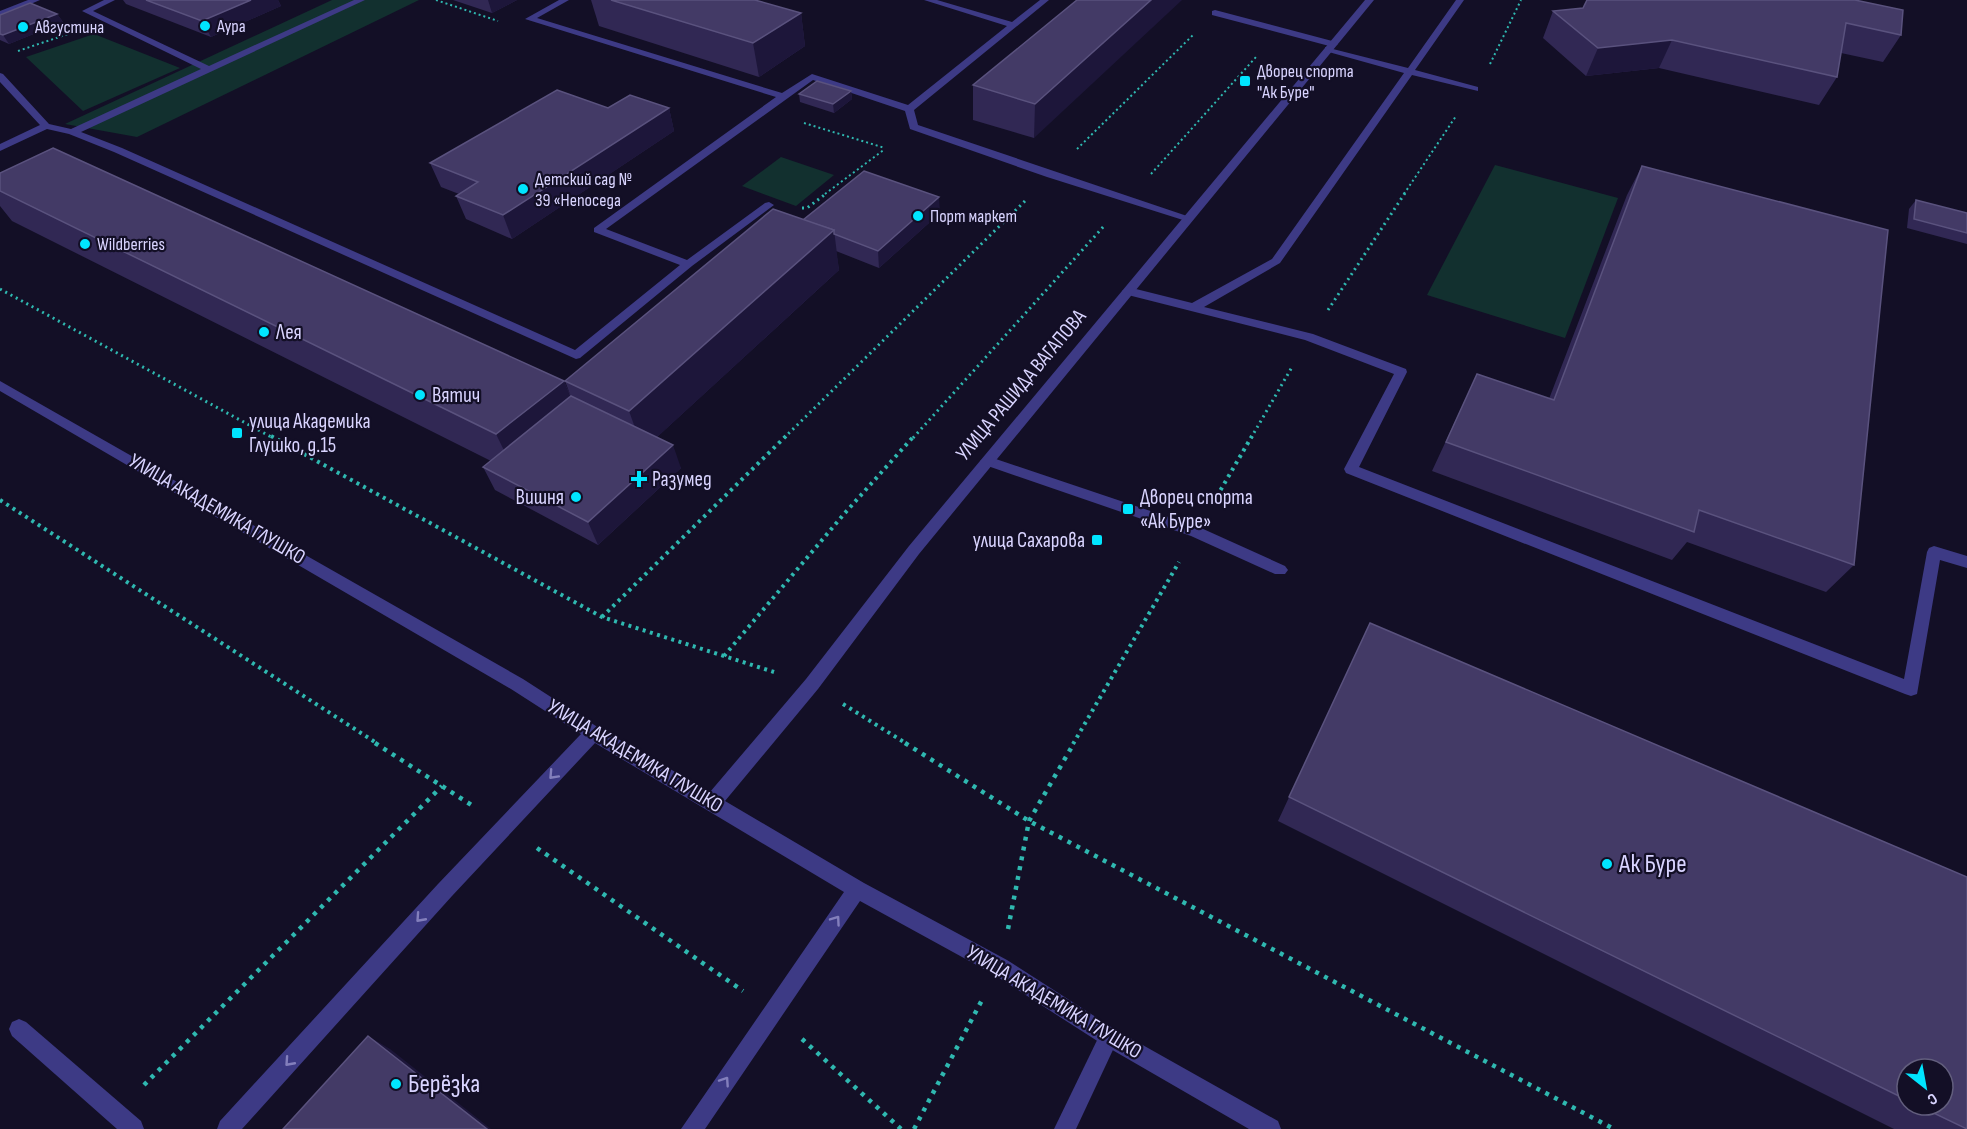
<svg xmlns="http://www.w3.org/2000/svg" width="1967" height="1129" font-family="'Sofia Sans Condensed',sans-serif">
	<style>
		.green { fill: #12302f }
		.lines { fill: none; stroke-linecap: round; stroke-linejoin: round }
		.path-far3 { stroke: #2fb8b0; stroke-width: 2; stroke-dasharray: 2 3; stroke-linecap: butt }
		.path-far2 { stroke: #2fb8b0; stroke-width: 3; stroke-dasharray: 2 4; stroke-linecap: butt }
		.path-far1 { stroke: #2fb8b0; stroke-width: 4; stroke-dasharray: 3 4.5; stroke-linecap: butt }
		.path { stroke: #2fb8b0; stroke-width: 4.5; stroke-dasharray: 4 6; stroke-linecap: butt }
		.service { fill: #3d3a85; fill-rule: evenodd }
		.minor { fill: #3d3a85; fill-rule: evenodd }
		.wall { fill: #312854; fill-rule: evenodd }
		.shaded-wall { fill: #1d163a }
		.building { fill: #433a66; stroke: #5a527e; stroke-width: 1.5 }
		.oneway { stroke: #837fbc }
		.poi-dot { fill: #00e5ff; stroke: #130f26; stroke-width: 2 }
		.labels { text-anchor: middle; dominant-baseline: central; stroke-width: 4.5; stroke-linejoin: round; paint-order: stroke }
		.far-poi-label { font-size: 18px; fill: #d9d4ff; stroke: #130f26; text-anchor: start }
		.poi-label { font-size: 21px; fill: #d9d4ff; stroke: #130f26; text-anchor: start }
		.street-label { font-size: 21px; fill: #d9d4ff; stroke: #130f26 }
		.near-poi-label { font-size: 26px; fill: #d9d4ff; stroke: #130f26; text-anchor: start }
	</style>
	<rect width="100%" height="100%" fill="#130f26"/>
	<g class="green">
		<path d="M332 0H419L137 137 65 124Z"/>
		<path d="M94 34 180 68 83 111 26 57Z"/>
		<path d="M781 157 834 175 796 206 742 186Z"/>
		<path d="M1495 165 1618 198 1565 338 1427 295Z"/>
	</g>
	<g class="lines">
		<g class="path-far3">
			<path d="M436 0 498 21"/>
			<path d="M18 51 68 34"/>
			<path d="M1490 64 1521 0"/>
			<path d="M804 123 885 148"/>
			<path d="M1077 149 1193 35"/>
			<path d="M1151 174 1256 57"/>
			<path d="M825 194 885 149"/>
			<path d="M1404 194 1456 116"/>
		</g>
		<g class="path-far2">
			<path d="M802 208H807L827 193"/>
			<path d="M0 289 273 438"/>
			<path d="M1328 310 1405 193"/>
			<path d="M784 438 1027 199"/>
			<path d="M913 438 1104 226"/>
			<path d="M1251 438 1292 367"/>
		</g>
		<g class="path-far1">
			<path d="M271 436 602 617 774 672"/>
			<path d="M0 500 378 744"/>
			<path d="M1213 503 1252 436"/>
			<path d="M602 617 786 436"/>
			<path d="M724 656 844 514 914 436"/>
			<path d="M843 704 907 744"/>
			<path d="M1073 744 1179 562"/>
		</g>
		<g class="path">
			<path d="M375 743 473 806"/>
			<path d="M905 743 1029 821 1614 1129"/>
			<path d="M537 848 743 991"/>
			<path d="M1008 929 1029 821 1074 743"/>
			<path d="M802 1039 901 1129"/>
			<path d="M144 1085 442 786"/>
			<path d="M914 1129 982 1000"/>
		</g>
		<g class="service">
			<path d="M28 0H40L0 17V11Z"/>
			<path d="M104 0H115L93 11 209 66 354 0H365L81 132 122 148 575 350 680 265 594 232V228L776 97 525 19 559 0H569L537 18 782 93 812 74 908 105 1007 26 924 0H937L1012 22 1040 0H1049L914 110 918 125 1193 218 1191 220H1183L1047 177 910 129 905 111 813 80 606 229 687 260 765 203 769 202 774 205 692 266 580 358 576 359 114 152 69 134 47 129 0 151V144L40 125 0 82V73L3 74 49 124 71 129 201 69 82 11Z"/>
			<path d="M1456 0H1464L1415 70 1478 87V91L1412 75 1280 263 1204 307 1313 334 1406 369 1407 372 1359 467 1904 679 1927 552 1929 548 1934 546 1967 556V568L1940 560 1917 694 1911 696 1905 694 1346 473 1344 469 1394 374 1305 340 1124 294 1122 291 1128 287 1192 303 1272 259 1404 73 1325 51V47L1408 68Z"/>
			<path d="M1215 10 1336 42 1338 44 1333 47 1212 15V11Z"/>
			<path d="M987 456 1201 528 1285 566 1288 570 1285 574H1275L1191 536 982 464 980 461Z"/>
			<path d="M19 1019 26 1022 141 1121 144 1129H117L12 1036 9 1029 12 1022Z"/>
			<path d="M1109 1027 1116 1030 1119 1037 1076 1129H1054L1102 1030Z"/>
		</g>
		<path class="minor" d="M1365 0H1374L919 554 818 689 725 801 864 883 1007 960 1116 1030 1278 1121 1281 1129H1249L1102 1044 993 974 860 901 705 1129H681L844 892 595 743 452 896 242 1129H217L220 1121 438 884 581 734 511 689 0 391V381L523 679 599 728 710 792 806 679 909 546Z"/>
	</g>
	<g class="wall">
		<path d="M123 0H278L281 6 211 37 126 4Z"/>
		<path d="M453 0H517L492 13Z"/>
		<path d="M591 0H755L801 13 805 46 759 77 599 26Z"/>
		<path d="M1077 0 1034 138 973 120V85Z"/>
		<path d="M1855 0 1901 35 1883 62 1841 53 1837 77 1819 105 1659 68 1586 76 1543 38 1553 11Z"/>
		<path d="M57 14 63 22 9 44 0 40V15Z"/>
		<path d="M851 91 852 99 834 113 800 102 799 94Z"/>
		<path d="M608 108H669L674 131 512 239 466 219 456 196 459 194 441 187 430 163Z"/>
		<path d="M1642 166 1854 565 1826 592 1687 542 1672 560 1432 471 1477 374 1549 399 1627 195Z"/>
		<path d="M0 173 564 381 571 397 565 381 803 220 940 213 879 268 836 251 839 270 657 437 681 468 598 545 495 490 483 467 491 461 12 221 0 206Z"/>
		<path d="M1916 200 1967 213V244L1907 228 1909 209Z"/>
		<path d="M1370 623 1967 877V1129H1894L1278 821ZM1907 1069H1943V1105H1907Z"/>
	</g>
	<g class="shaded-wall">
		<path d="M251 0H278L281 6 211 37 202 21Z"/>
		<path d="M488 0H517L492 13Z"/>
		<path d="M1151 0H1182L1034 138 1035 104Z"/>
		<path d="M801 13 805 46 759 77 753 43Z"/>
		<path d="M57 14 63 22 9 44 3 35Z"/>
		<path d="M1672 40 1659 68 1586 76 1598 48Z"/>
		<path d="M851 91 852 99 834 113 833 104Z"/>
		<path d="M669 108 674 131 512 239 503 215Z"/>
		<path d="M939 197 940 213 879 268 878 251Z"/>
		<path d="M834 230 839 270 643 450 629 411Z"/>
		<path d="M564 381 580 420 515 473 496 434Z"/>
		<path d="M673 445 681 468 598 545 588 522Z"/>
		<path d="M368 1036 390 1049 491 1129H487Z"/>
	</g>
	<g class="building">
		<path d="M146 0H251L202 21Z"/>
		<path d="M611 0H755L801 13 753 43Z"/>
		<path d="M1077 0H1151L1035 104 973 85Z"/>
		<path d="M1587 0H1855L1903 10 1901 35 1846 23 1837 77 1672 40 1598 48 1553 11 1583 8Z"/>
		<path d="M30 3 57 14 3 35 0 34V15Z"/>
		<path d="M817 81 851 91 833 104 799 94Z"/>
		<path d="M557 90 608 108 630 95 669 108 503 215 456 196 478 182 430 163Z"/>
		<path d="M53 148 564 381 496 434 0 191V173Z"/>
		<path d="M1642 166 1888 230 1854 565 1699 510 1694 532 1446 442 1477 374 1554 400Z"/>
		<path d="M864 171 939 197 878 251 834 234V230L803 220Z"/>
		<path d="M1916 200 1967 213V233L1914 219Z"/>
		<path d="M773 209 834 230 629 411 565 381Z"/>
		<path d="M571 396 673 445 588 522 483 467Z"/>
		<path d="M1370 623 1967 877V1129L1917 1105H1943V1069H1907V1100L1289 797Z"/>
		<path d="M368 1036 487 1129H283Z"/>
	</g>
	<defs><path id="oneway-chevron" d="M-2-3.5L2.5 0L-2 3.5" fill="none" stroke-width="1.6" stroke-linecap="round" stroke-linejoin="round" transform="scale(1.5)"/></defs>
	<g class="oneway">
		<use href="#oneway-chevron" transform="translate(553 775) rotate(133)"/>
		<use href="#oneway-chevron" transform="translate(420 918) rotate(132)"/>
		<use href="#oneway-chevron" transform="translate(836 920) rotate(-55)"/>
		<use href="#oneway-chevron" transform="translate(289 1062) rotate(132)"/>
		<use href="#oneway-chevron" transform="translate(725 1081) rotate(-56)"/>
	</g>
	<g class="poi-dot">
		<circle cx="205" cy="26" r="6"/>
		<circle cx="23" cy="27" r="6"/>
		<rect x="1239" y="75" width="12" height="12" rx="3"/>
		<circle cx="523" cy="189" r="6"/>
		<circle cx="918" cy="216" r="6"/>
		<circle cx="85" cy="244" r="6"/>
		<circle cx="264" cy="332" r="6"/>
		<circle cx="420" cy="395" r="6"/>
		<rect x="231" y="427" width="12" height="12" rx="3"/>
		<path d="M636 470h6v6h6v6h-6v6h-6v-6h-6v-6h6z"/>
		<circle cx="576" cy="497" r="6"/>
		<rect x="1122" y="503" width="12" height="12" rx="3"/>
		<rect x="1091" y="534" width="12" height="12" rx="3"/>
		<circle cx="1607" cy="864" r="6"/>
		<circle cx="396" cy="1084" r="6"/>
	</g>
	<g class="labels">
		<g class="far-poi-label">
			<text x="217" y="26">Аура</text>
			<text x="35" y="27">Августина</text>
			<text x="1257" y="71">Дворец спорта<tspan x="1257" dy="21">"Ак Буре"</tspan></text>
			<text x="535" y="179">Детский сад №<tspan x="535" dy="21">39 «Непоседа</tspan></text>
			<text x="930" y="216">Порт маркет</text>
			<text x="97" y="244">Wildberries</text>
		</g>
		<g class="poi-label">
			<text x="276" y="332">Лея</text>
			<text x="432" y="395">Вятич</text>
			<text x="249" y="421">улица Академика<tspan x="249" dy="24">Глушко, д.15</tspan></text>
			<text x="652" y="479">Разумед</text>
			<text x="564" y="497" text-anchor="end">Вишня</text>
			<text x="1140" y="497">Дворец спорта<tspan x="1140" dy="24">«Ак Буре»</tspan></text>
			<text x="1085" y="540" text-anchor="end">улица Сахарова</text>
		</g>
		<g class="street-label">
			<text transform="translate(1021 385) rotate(-50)">УЛИЦА РАШИДА ВАГАПОВА</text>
			<text transform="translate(217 509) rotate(30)">УЛИЦА АКАДЕМИКА ГЛУШКО</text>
			<text transform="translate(635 756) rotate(31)">УЛИЦА АКАДЕМИКА ГЛУШКО</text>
			<text transform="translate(1054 1002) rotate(31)">УЛИЦА АКАДЕМИКА ГЛУШКО</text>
		</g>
		<g class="near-poi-label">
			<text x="1619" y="864">Ак Буре</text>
			<text x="408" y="1084">Берёзка</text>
		</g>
	</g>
	<g transform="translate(1925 1087) rotate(149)"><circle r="28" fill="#130f26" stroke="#625e7d" stroke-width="1.5"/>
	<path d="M0-4.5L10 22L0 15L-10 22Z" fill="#00e5ff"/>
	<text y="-9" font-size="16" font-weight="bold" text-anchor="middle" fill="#d9d4ff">С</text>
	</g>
</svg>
